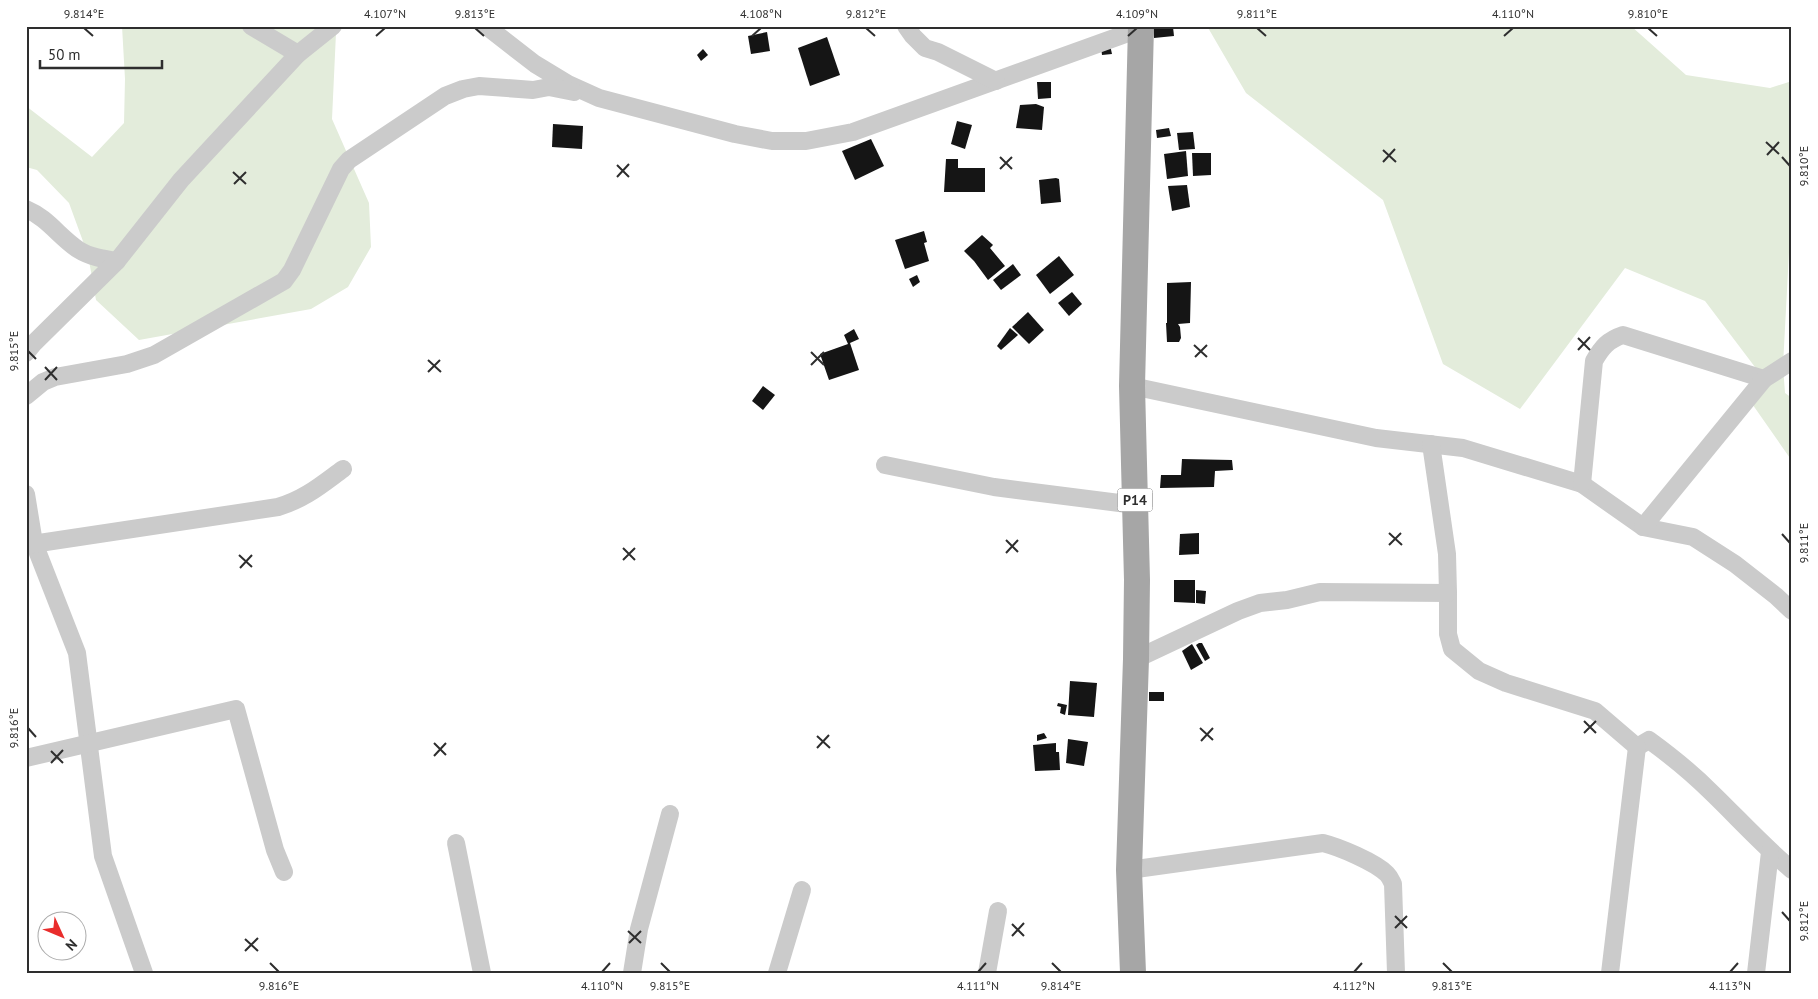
<svg xmlns="http://www.w3.org/2000/svg" width="1818" height="999" font-family="'PT Sans',sans-serif">
	<style>
		.green { fill: #e3ecdb }
		.building { fill: #151515 }
		.lines { fill: none; stroke-linecap: round; stroke-linejoin: round }
		.street { stroke: #cbcbcb; stroke-width: 18 }
		.primary { stroke: #a6a6a6; stroke-width: 26 }
		.ticks { fill: none; stroke: #2e2e2e; stroke-width: 2 }
		.labels { text-anchor: middle; dominant-baseline: central; stroke-width: 5; stroke-linejoin: round; paint-order: stroke }
		.shield { fill: #fff; stroke: #6d6d6d; stroke-width: 1 }
		.shield-label { font-size: 14px; font-weight: bold; fill: #2e2e2e }
		.neatline { fill: none; stroke: #2e2e2e; stroke-width: 2 }
		.ticks-label { font-size: 12px; text-anchor: middle; fill: #2e2e2e }
	</style>
	<rect width="100%" height="100%" fill="#fff"/>
	<g class="green">
		<path d="M122 26H331L336 33 332 119 369 203 371 247 348 287 311 309 139 340 96 300 88 255 69 203 37 170 26 167V106L92 157 124 123 125 79Z"/>
		<path d="M1207 26H1631L1686 75 1770 88 1792 81V249L1789 252 1783 366 1785 393 1792 398V461L1748 398 1764 379 1705 301 1625 268 1520 409 1443 364 1383 200 1246 93Z"/>
	</g>
	<g class="building">
		<path d="M1153 26 1173 27 1174 36 1154 38Z"/>
		<path d="M767 32 770 51 751 54 748 36Z"/>
		<path d="M827 37 840 75 810 86 798 48Z"/>
		<path d="M1110 45 1112 54 1102 55 1101 47Z"/>
		<path d="M703 49 708 55 701 61 697 55Z"/>
		<path d="M1037 82H1051V98L1038 99Z"/>
		<path d="M1036 104 1044 107 1042 130 1016 128 1020 105Z"/>
		<path d="M957 121 972 125 965 149 951 144Z"/>
		<path d="M553 124 583 126 582 149 552 147Z"/>
		<path d="M1169 128 1171 136 1157 138 1156 130Z"/>
		<path d="M1193 132 1195 149 1179 150 1177 133Z"/>
		<path d="M871 139 884 166 855 180 842 151Z"/>
		<path d="M1186 151 1188 176 1167 179 1164 154Z"/>
		<path d="M1192 153H1211V175L1193 176Z"/>
		<path d="M946 159H958V168H985V192H944Z"/>
		<path d="M1056 178 1059 179 1061 202 1041 204 1039 180Z"/>
		<path d="M1187 185 1190 207 1172 211 1168 186Z"/>
		<path d="M924 231 927 242 924 243 929 261 905 269 895 240Z"/>
		<path d="M982 235 992 244 993 245 990 248 1005 266 988 280 974 261 964 251Z"/>
		<path d="M1059 256 1074 275 1050 294 1036 275Z"/>
		<path d="M1013 264 1021 275 1001 290 993 280Z"/>
		<path d="M917 275 920 282 913 287 909 279Z"/>
		<path d="M1191 282 1190 323 1178 324 1180 327 1181 338 1179 342H1167L1166 323H1167V283Z"/>
		<path d="M1072 292 1082 304 1069 316 1058 303Z"/>
		<path d="M1028 312 1044 330 1029 344 1012 327Z"/>
		<path d="M1010 328 1018 335 1001 350 997 346Z"/>
		<path d="M854 329 859 339 850 343 859 370 829 380 820 354 848 344 844 335Z"/>
		<path d="M763 386 775 395 763 410 752 401Z"/>
		<path d="M1182 459 1232 460 1233 470 1215 471 1214 487 1160 488 1161 475H1181Z"/>
		<path d="M1199 533V554L1179 555 1180 534Z"/>
		<path d="M1174 580H1195V603L1174 602Z"/>
		<path d="M1196 590 1206 591 1205 604 1196 603Z"/>
		<path d="M1199 643H1202L1210 658 1205 661 1196 645Z"/>
		<path d="M1192 644 1203 663 1191 670 1182 651Z"/>
		<path d="M1070 681 1097 683 1094 717 1068 715Z"/>
		<rect x="1149" y="692" width="15" height="9"/>
		<path d="M1058 703 1067 705 1065 715 1060 713 1061 707 1057 706Z"/>
		<path d="M1044 733 1047 738 1037 741V735Z"/>
		<path d="M1068 739 1088 742 1084 766 1066 763Z"/>
		<path d="M1056 743V752H1059L1060 770 1035 771 1033 745Z"/>
	</g>
	<g class="lines">
		<g class="street">
			<path d="M251 26 298 54"/>
			<path d="M486 26 535 64 568 84 599 98 735 134 772 141H806L853 132 1142 28"/>
			<path d="M906 26 913 36 925 48 938 52 996 81"/>
			<path d="M26 209C48 218 60 238 79 250 90 257 104 259 117 261"/>
			<path d="M26 353 34 343 117 261 181 180 298 54 333 26"/>
			<path d="M1132 386 1376 438 1463 448 1582 484 1643 527 1693 537 1735 564 1776 596 1792 611"/>
			<path d="M26 396 43 382 55 377 127 364 154 355 284 281 292 270 341 169 349 160 445 96 463 89 479 86 533 90 549 87 574 92"/>
			<path d="M1431 444 1447 554 1448 593V634L1452 649 1479 671 1506 683 1595 711 1637 747 1649 740C1671 756 1692 773 1711 792 1738 818 1763 846 1792 870"/>
			<path d="M885 465 994 487 1135 505"/>
			<path d="M1582 484 1594 361C1602 347 1608 340 1623 335L1764 379"/>
			<path d="M26 494 34 543 77 653 103 856 144 973"/>
			<path d="M1643 527 1764 379 1792 361"/>
			<path d="M26 545 278 507C305 499 321 485 343 469"/>
			<path d="M1136 659 1238 611 1260 603 1287 600 1320 592 1448 593"/>
			<path d="M26 758 236 709 275 850 284 872"/>
			<path d="M456 843 482 973"/>
			<path d="M1129 870 1323 843C1339 847 1375 862 1387 874 1390 877 1391 880 1393 884L1396 973"/>
			<path d="M632 973 639 929 670 814"/>
			<path d="M777 973 802 890"/>
			<path d="M987 973 998 911"/>
			<path d="M1610 973 1637 747"/>
			<path d="M1756 973 1770 852"/>
		</g>
		<path class="primary" d="M1133 973 1129 870 1136 659 1137 580 1132 386 1141 26"/>
	</g>
	<path class="ticks" d="M84 28 93 36M475 28 484 36M866 28 875 36M1257 28 1266 36M1648 28 1657 36M376 36 385 28M752 36 761 28M1128 36 1137 28M1504 36 1513 28M1766 142 1779 154M1383 150 1396 162M1767 155 1779 142M1000 157 1012 169M1782 157 1790 166M1383 162 1395 149M617 165 629 177M1000 169 1012 157M233 172 246 184M617 177 629 164M234 184 246 172M1578 338 1590 350M1194 345 1207 357M1578 350 1590 337M28 351 36 359M811 352 824 365M1195 357 1207 345M428 360 441 372M811 365 824 352M45 367 57 380M428 372 440 360M45 380 57 367M1389 533 1402 545M1782 534 1790 543M1006 540 1018 552M1389 545 1401 533M623 548 635 560M1006 553 1018 540M239 555 252 567M623 560 635 548M240 568 252 555M1584 721 1596 733M28 728 36 737M1200 728 1213 740M1584 733 1596 721M817 736 830 748M1201 741 1213 728M434 743 446 755M817 748 829 735M51 751 63 763M434 756 446 743M51 763 63 750M1782 912 1790 921M1395 916 1407 928M1012 924 1024 936M1395 928 1407 916M628 931 641 943M1012 936 1024 923M245 939 258 951M629 943 641 931M245 951 258 938M270 963 279 972M661 963 670 972M1052 963 1061 972M1443 963 1452 972M602 972 610 963M978 972 986 963M1354 972 1362 963M1730 972 1738 963"/>
	<g class="labels">
		<rect class="shield" x="1117.5" y="488.5" width="35" height="23" rx="4"/>
		<g class="shield-label">
			<text x="1135" y="500">P14</text>
		</g>
	</g>
	<rect width="1818" height="999" fill="none" stroke="#ffffff" stroke-width="55"/>
	<g transform="translate(62 936) rotate(134)"><circle r="24" fill="#ffffff" stroke="#ababab"/>
	<path d="M0-4L9 19L0 12L-9 19Z" fill="#e92d2c"/>
	<text y="-8" font-size="14" font-weight="bold" text-anchor="middle" fill="#2e2e2e">N</text>
	</g>
	<path d="M40 60v8h122v-8" fill="none" stroke="#2e2e2e" stroke-width="2.5"/>
	<text x="48" y="60" font-size="15" fill="#2e2e2e" stroke="#ffffff" stroke-width="4" paint-order="stroke">50 m</text>
	<rect x="28" y="28" width="1762" height="944" class="neatline"/>
	<g class="ticks-label">
		<text x="84" y="18">9.814°E</text>
		<text x="385" y="18">4.107°N</text>
		<text x="475" y="18">9.813°E</text>
		<text x="761" y="18">4.108°N</text>
		<text x="866" y="18">9.812°E</text>
		<text x="1137" y="18">4.109°N</text>
		<text x="1257" y="18">9.811°E</text>
		<text x="1513" y="18">4.110°N</text>
		<text x="1648" y="18">9.810°E</text>
		<text transform="translate(1804 166) rotate(-90)" y="4">9.810°E</text>
		<text transform="translate(14 351) rotate(-90)" y="4">9.815°E</text>
		<text transform="translate(1804 543) rotate(-90)" y="4">9.811°E</text>
		<text transform="translate(14 728) rotate(-90)" y="4">9.816°E</text>
		<text transform="translate(1804 921) rotate(-90)" y="4">9.812°E</text>
		<text x="279" y="990">9.816°E</text>
		<text x="602" y="990">4.110°N</text>
		<text x="670" y="990">9.815°E</text>
		<text x="978" y="990">4.111°N</text>
		<text x="1061" y="990">9.814°E</text>
		<text x="1354" y="990">4.112°N</text>
		<text x="1452" y="990">9.813°E</text>
		<text x="1730" y="990">4.113°N</text>
	</g>
</svg>
